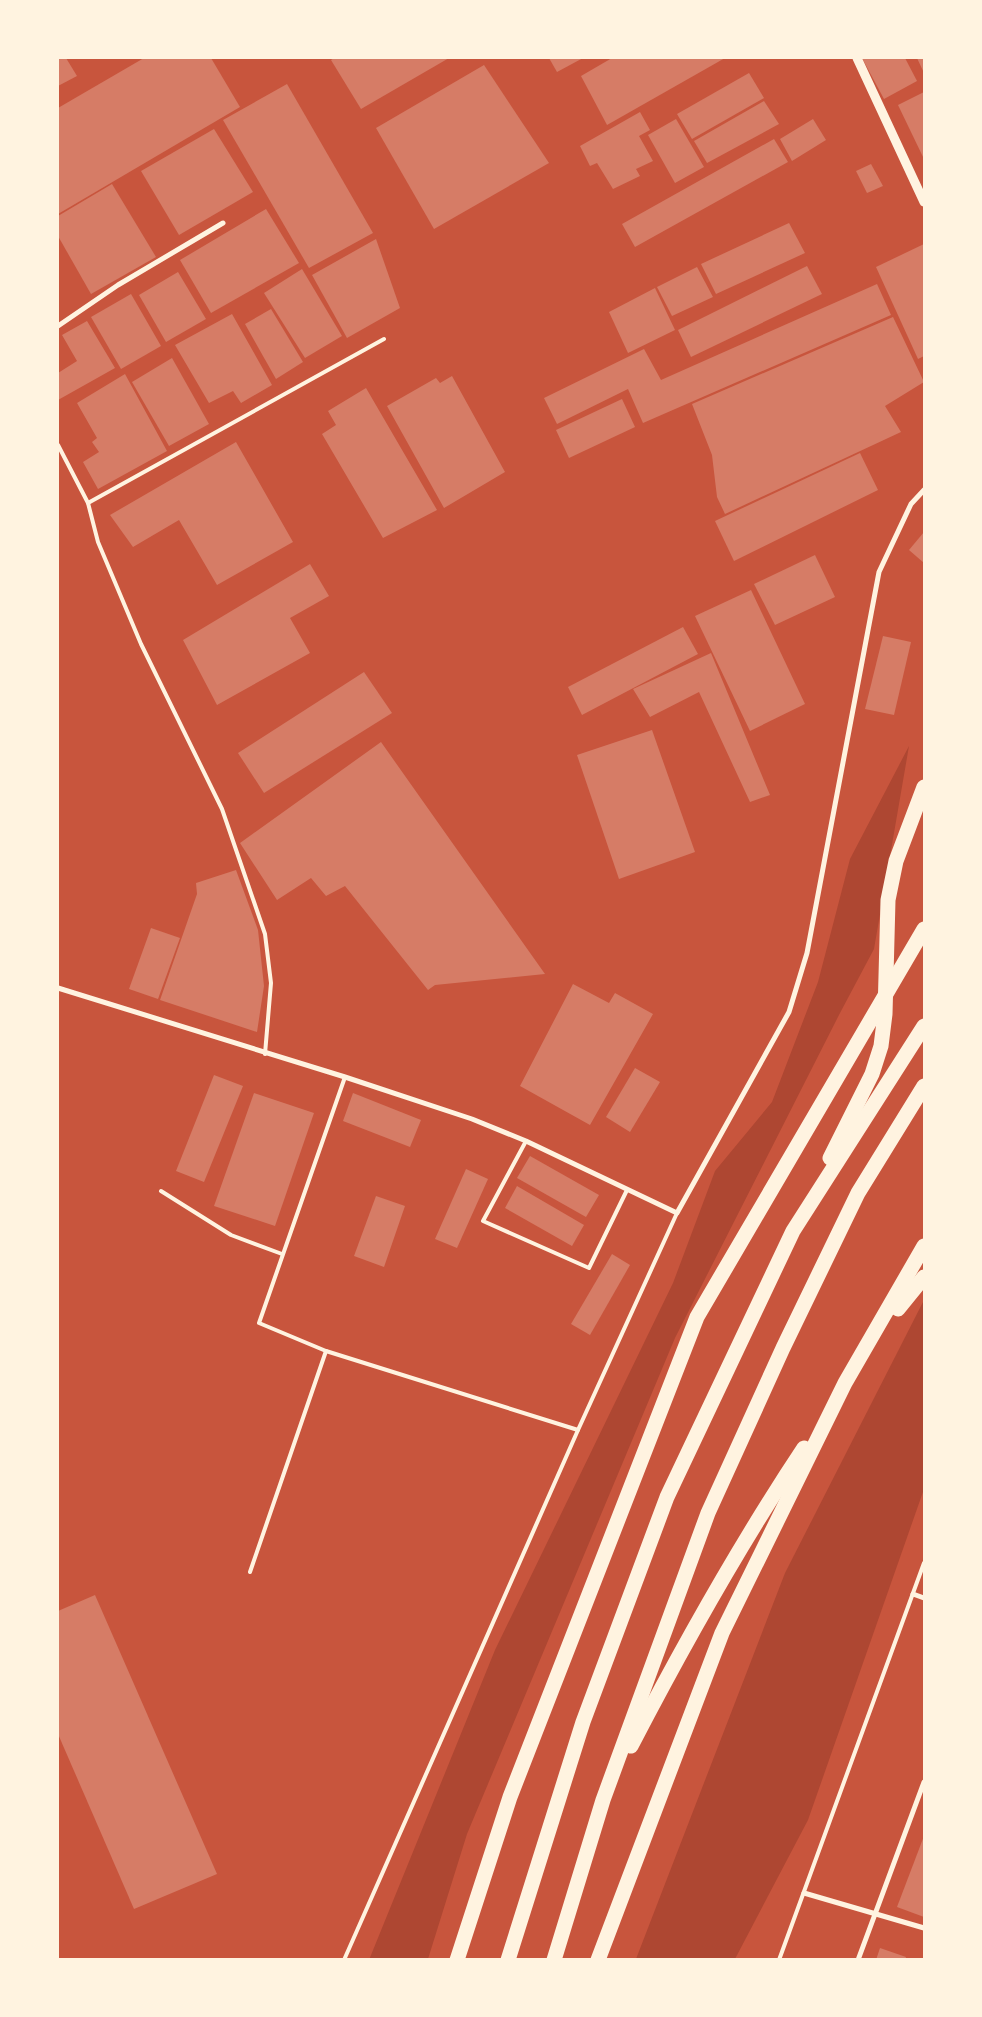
<svg xmlns="http://www.w3.org/2000/svg" width="982" height="2017" font-family="'Open Sans',sans-serif">
	<style>
		.green { fill: #ae4732 }
		.building { fill: #d67c66 }
		.lines { fill: none; stroke-linecap: round; stroke-linejoin: round }
		.service { stroke: #fff3e0; stroke-width: 4 }
		.minor { stroke: #fff3e0; stroke-width: 5 }
		.tertiary { stroke: #fff3e0; stroke-width: 9 }
		.motorway { stroke: #fff3e0; stroke-width: 15 }
	</style>
	<rect width="100%" height="100%" fill="#c8553d"/>
	<g class="green">
		<path d="M909 746 874 949 840 1013 675 1338 467 1834 428 1959 369 1960 495 1650 673 1283 715 1171 772 1102 818 982 850 859Z"/>
		<path d="M924 1300V1489L808 1820 735 1959H636L785 1573Z"/>
	</g>
	<g class="building">
		<path d="M58 58H66L77 76 58 86Z"/>
		<path d="M144 58H211L240 107 58 214V108Z"/>
		<path d="M334 58H449L361 109 331 60Z"/>
		<path d="M549 58H583L557 72Z"/>
		<path d="M612 58H725L607 125 581 76Z"/>
		<path d="M862 58H905L917 81 884 99Z"/>
		<path d="M917 58H924V73Z"/>
		<path d="M484 65 549 163 434 229 376 128Z"/>
		<path d="M749 73 764 98 692 139 677 114Z"/>
		<path d="M287 84 373 233 309 268 223 120Z"/>
		<path d="M924 92V159L898 105Z"/>
		<path d="M764 101 779 124 707 163 694 141Z"/>
		<path d="M640 112 650 130 639 136 653 161 636 169 640 176 613 189 597 163 590 166 580 146Z"/>
		<path d="M676 119 704 167 675 183 648 135Z"/>
		<path d="M813 119 826 140 792 161 780 139Z"/>
		<path d="M214 129 253 192 179 235 141 171Z"/>
		<path d="M774 139 788 162 635 247 622 224Z"/>
		<path d="M871 164 883 186 867 193 856 171Z"/>
		<path d="M112 184 156 257 91 294 58 236V216Z"/>
		<path d="M266 209 299 263 211 313 180 260Z"/>
		<path d="M789 223 805 253 716 294 701 264Z"/>
		<path d="M376 239 400 308 347 338 312 275Z"/>
		<path d="M924 244V356L918 359 876 267Z"/>
		<path d="M807 266 822 294 691 357 678 330Z"/>
		<path d="M697 267 713 297 672 316 657 287Z"/>
		<path d="M302 269 342 336 305 358 264 293Z"/>
		<path d="M178 272 206 319 166 342 139 295Z"/>
		<path d="M877 284 891 315 643 423 628 389 557 424 544 398 644 349 661 380Z"/>
		<path d="M655 288 675 330 628 353 609 312Z"/>
		<path d="M131 294 161 346 121 369 91 317Z"/>
		<path d="M271 309 303 362 276 379 245 324Z"/>
		<path d="M232 314 272 385 241 403 233 391 209 403 175 345Z"/>
		<path d="M893 317 924 382 885 406 901 432 725 514 717 497 712 455 692 404Z"/>
		<path d="M87 321 115 368 58 400V373L77 361 62 335Z"/>
		<path d="M172 358 209 424 169 446 132 382Z"/>
		<path d="M125 374 167 451 98 489 83 462 99 452 92 442 97 438 77 403Z"/>
		<path d="M452 376 505 472 444 508 387 406 436 378 440 383Z"/>
		<path d="M366 388 437 510 383 538 322 434 336 425 328 411Z"/>
		<path d="M622 399 635 427 569 458 556 430Z"/>
		<path d="M236 442 293 542 217 585 179 520 133 547 110 515Z"/>
		<path d="M860 453 878 490 734 561 715 521Z"/>
		<path d="M924 532V563L909 550Z"/>
		<path d="M815 555 835 597 775 625 754 584Z"/>
		<path d="M310 564 329 596 290 618 310 653 217 705 183 640Z"/>
		<path d="M751 590 805 704 750 731 695 616Z"/>
		<path d="M683 627 698 654 582 715 568 687Z"/>
		<path d="M883 636 911 642 894 715 865 709Z"/>
		<path d="M711 653 770 795 750 802 699 692 650 717 633 689Z"/>
		<path d="M364 672 392 713 264 793 238 753Z"/>
		<path d="M652 730 695 852 619 879 577 755Z"/>
		<path d="M381 742 545 974 435 985 428 990 345 886 326 896 311 878 277 900 240 843Z"/>
		<path d="M236 870 258 930 264 986 257 1032 160 1000 197 894 196 883Z"/>
		<path d="M151 928 180 938 158 999 129 989Z"/>
		<path d="M573 984 609 1003 615 993 653 1014 590 1125 520 1086Z"/>
		<path d="M635 1068 660 1082 630 1132 606 1117Z"/>
		<path d="M214 1075 243 1086 204 1182 176 1171Z"/>
		<path d="M254 1093 314 1113 275 1226 214 1206Z"/>
		<path d="M353 1093 421 1120 410 1147 343 1121Z"/>
		<path d="M530 1156 599 1195 586 1217 517 1178Z"/>
		<path d="M466 1169 488 1179 457 1248 435 1239Z"/>
		<path d="M517 1186 584 1225 572 1246 505 1208Z"/>
		<path d="M376 1196 405 1206 384 1267 354 1256Z"/>
		<path d="M612 1254 630 1265 590 1335 571 1324Z"/>
		<path d="M95 1595 217 1874 134 1909 58 1734V1611Z"/>
		<path d="M924 1836V1917L897 1907Z"/>
		<path d="M880 1948 906 1957 905 1960H876Z"/>
	</g>
	<g class="lines">
		<g class="service">
			<path d="M58 445 88 503 98 542 141 644 222 809 265 934 271 983 265 1054"/>
			<path d="M88 503 384 339"/>
			<path d="M345 1077 259 1323 326 1351 578 1430"/>
			<path d="M526 1141 483 1221 589 1268 627 1190"/>
			<path d="M161 1191 231 1235 282 1254"/>
			<path d="M250 1572 326 1351"/>
			<path d="M344 1960 578 1430 677 1213"/>
			<path d="M779 1960 924 1563"/>
		</g>
		<g class="minor">
			<path d="M58 326 118 285 223 223"/>
			<path d="M58 988 345 1077 472 1119 526 1141 677 1213 789 1012 807 953 879 572 911 504 924 490"/>
			<path d="M913 1594 924 1598"/>
			<path d="M804 1893 924 1928"/>
			<path d="M858 1960 924 1782"/>
		</g>
		<path class="tertiary" d="M857 58 924 202"/>
		<g class="motorway">
			<path d="M830 1158 872 1074 881 1046 885 1014 888 900 896 861 924 787"/>
			<path d="M898 1309 924 1277"/>
			<path d="M631 1746C684 1644 740 1544 804 1448"/>
			<path d="M457 1960 510 1797 697 1317 924 929"/>
			<path d="M508 1960 583 1722 667 1497 793 1231 924 1026"/>
			<path d="M554 1960 603 1800 708 1513 783 1348 858 1193 924 1086"/>
			<path d="M598 1960 722 1633 845 1383 924 1246"/>
		</g>
	</g>
	<rect width="982" height="2017" fill="none" stroke="#fff3e0" stroke-width="118"/>
</svg>
